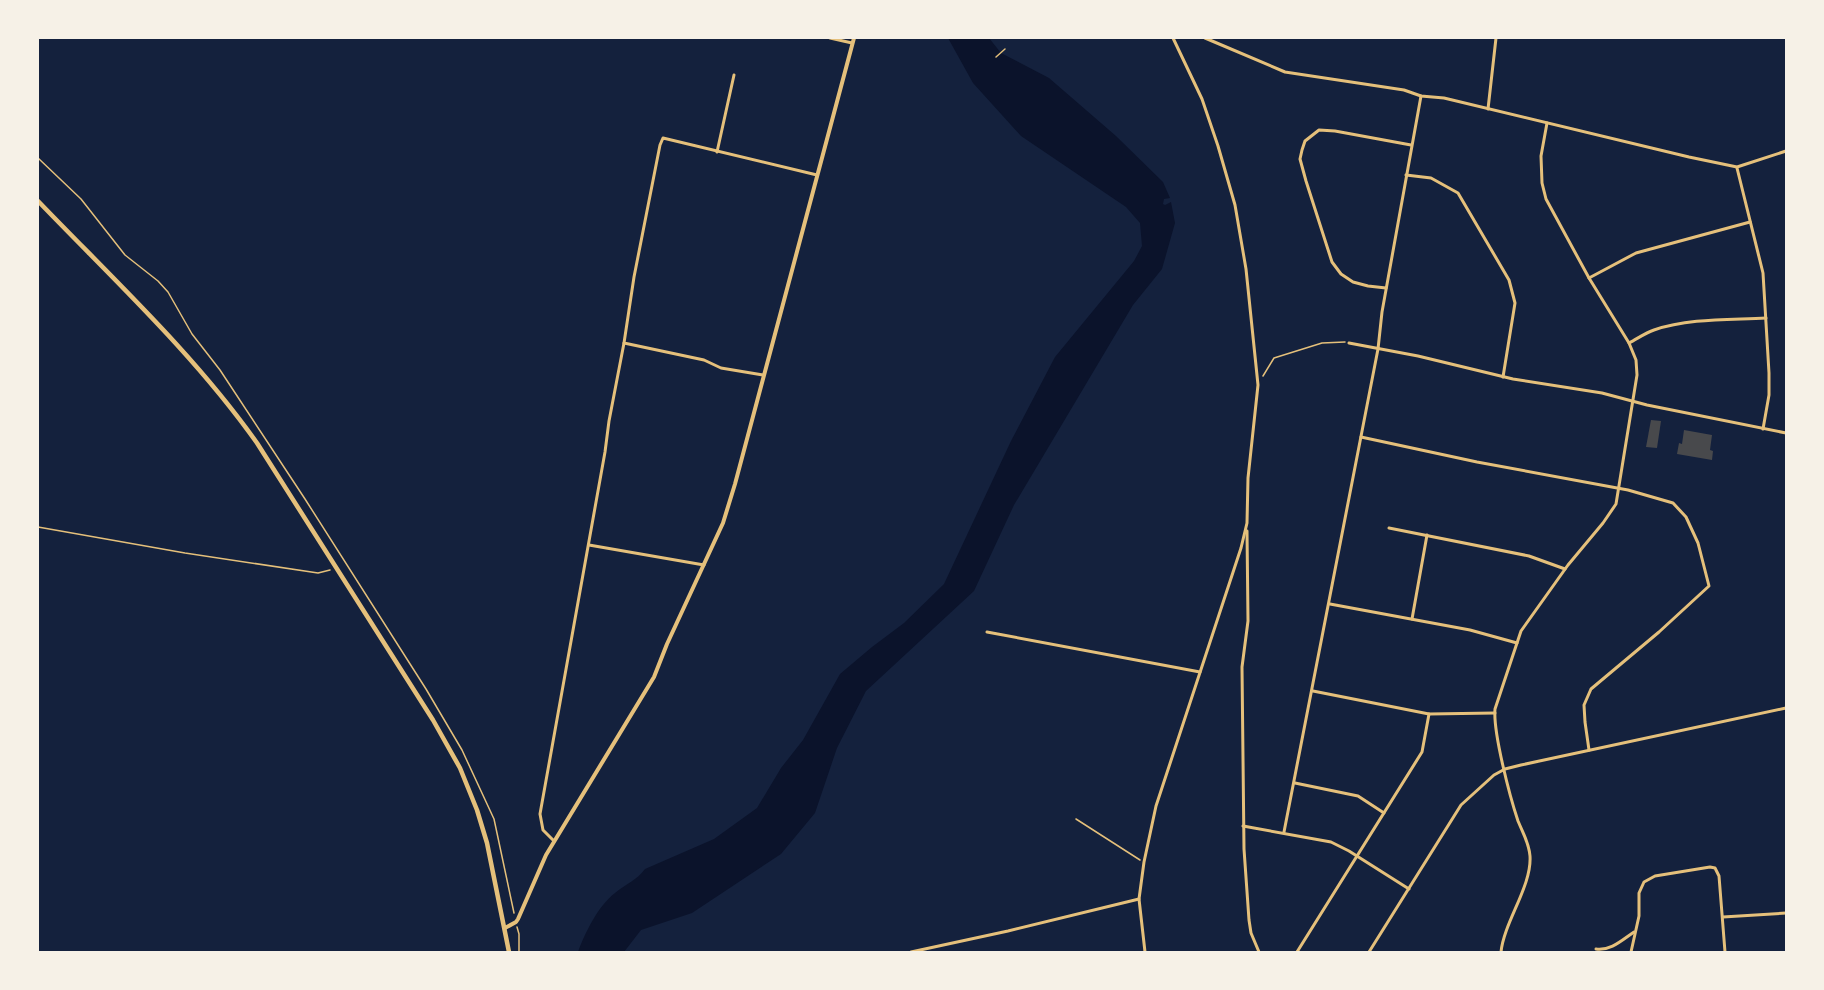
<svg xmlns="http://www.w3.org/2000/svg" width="1824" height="990" font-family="Signika,sans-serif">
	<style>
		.water { fill: #0b132b }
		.building { fill: #48494c }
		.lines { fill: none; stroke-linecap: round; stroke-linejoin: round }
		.path { stroke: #e5c07b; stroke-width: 1.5 }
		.minor { stroke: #e5c07b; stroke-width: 3 }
		.tertiary { stroke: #e5c07b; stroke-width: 4 }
		.secondary { stroke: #e5c07b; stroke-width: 4.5 }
	</style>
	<rect width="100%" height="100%" fill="#14213d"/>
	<path class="water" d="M948 38H989L1001 53 1049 78 1116 136 1163 182 1170 198 1164 199 1163 204 1165 205 1171 202 1175 223 1162 269 1133 305 1014 505 974 591 866 691 837 748 815 813 781 854 692 913 641 930 624 952H578C585 933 598 906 615 893 626 884 637 880 645 869L714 839 757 808 781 768 803 740 840 674 872 647 904 623 944 584 1011 441 1055 357 1134 261 1142 246 1140 223 1126 207 1021 136 973 83Z"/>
	<g class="building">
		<path d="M1651 420 1661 421 1657 448 1646 447Z"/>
		<path d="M1684 430 1712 435 1710 450 1713 451 1712 460 1677 454 1679 443 1682 444Z"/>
	</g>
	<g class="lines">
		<g class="path">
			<path d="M996 57 1005 49"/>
			<path d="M38 158 81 199 125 255 158 281 168 292 192 334 220 370 305 499 426 689 462 750 494 819 514 913"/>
			<path d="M1263 376 1274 358 1322 343 1345 342"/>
			<path d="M38 527 185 553 318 573 330 570"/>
			<path d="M1076 819 1140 860"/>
			<path d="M517 927 519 934V952"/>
		</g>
		<g class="minor">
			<path d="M830 38 852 43"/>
			<path d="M1205 38 1285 72 1404 90 1421 96 1444 98 1689 157 1737 167 1786 151"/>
			<path d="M1488 109 1496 38"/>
			<path d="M717 152 734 75"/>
			<path d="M1737 168 1763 273 1769 373V395L1763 429"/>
			<path d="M1406 175 1431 178 1458 193 1509 280 1515 303 1503 377"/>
			<path d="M1589 278 1636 253 1750 222"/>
			<path d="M1386 288 1368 286 1353 282 1341 274 1332 262 1306 181 1300 159 1302 150 1305 141 1319 130 1335 131 1411 145"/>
			<path d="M1349 343 1418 356 1513 379 1602 393 1647 405 1786 433"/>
			<path d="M1629 343C1637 339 1645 333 1654 330 1689 318 1730 320 1766 318"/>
			<path d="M763 375 721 368 704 360 624 343 634 277 660 145 663 138 817 175"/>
			<path d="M1361 437 1477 462 1628 490 1673 503 1686 517 1698 543 1709 586 1659 632 1591 689 1584 705 1585 722 1589 750"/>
			<path d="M1389 528 1529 556 1565 569"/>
			<path d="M1247 531 1248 621 1242 667 1244 849 1249 920 1251 933 1259 952"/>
			<path d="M589 545 704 565"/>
			<path d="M1330 604 1470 630 1517 643"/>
			<path d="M1412 619 1427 535"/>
			<path d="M987 632 1200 672"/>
			<path d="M1313 691 1429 714 1495 713"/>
			<path d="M1295 783 1358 796 1384 813"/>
			<path d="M1243 826 1331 842 1349 851 1409 889"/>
			<path d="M1284 832 1378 349 1382 312 1421 96"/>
			<path d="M554 841 543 830 540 814 605 452 609 421 624 343"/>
			<path d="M1723 917 1786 913"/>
			<path d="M1596 949C1611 951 1622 940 1634 932"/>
			<path d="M911 952 1008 931 1139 899"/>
			<path d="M1145 952 1139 899 1144 862 1156 806 1241 548 1247 523 1248 478 1258 385 1246 269 1235 205 1218 146 1202 99 1173 38"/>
			<path d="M1297 952 1422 752 1429 714"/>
			<path d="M1369 952 1461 805 1494 775 1505 769 1521 765 1786 708"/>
			<path d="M1501 952C1504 922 1532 886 1530 856 1529 843 1523 833 1518 821 1510 797 1493 733 1495 709L1521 631 1568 565 1603 523 1616 504 1637 375 1636 360 1629 343 1589 278 1546 199 1542 183 1541 156 1547 123"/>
			<path d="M1631 952 1639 916V893L1644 882 1655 876 1710 867 1715 868 1719 876 1725 952"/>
		</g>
		<path class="tertiary" d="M505 928 516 922 518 919 546 855 654 677 667 644 723 523 735 484 854 38"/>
		<path class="secondary" d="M38 201C113 279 194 354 257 443L433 720 460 768 477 810 487 843 509 952"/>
	</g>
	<rect width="1824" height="990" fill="none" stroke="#f6f1e7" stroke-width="78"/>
</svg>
